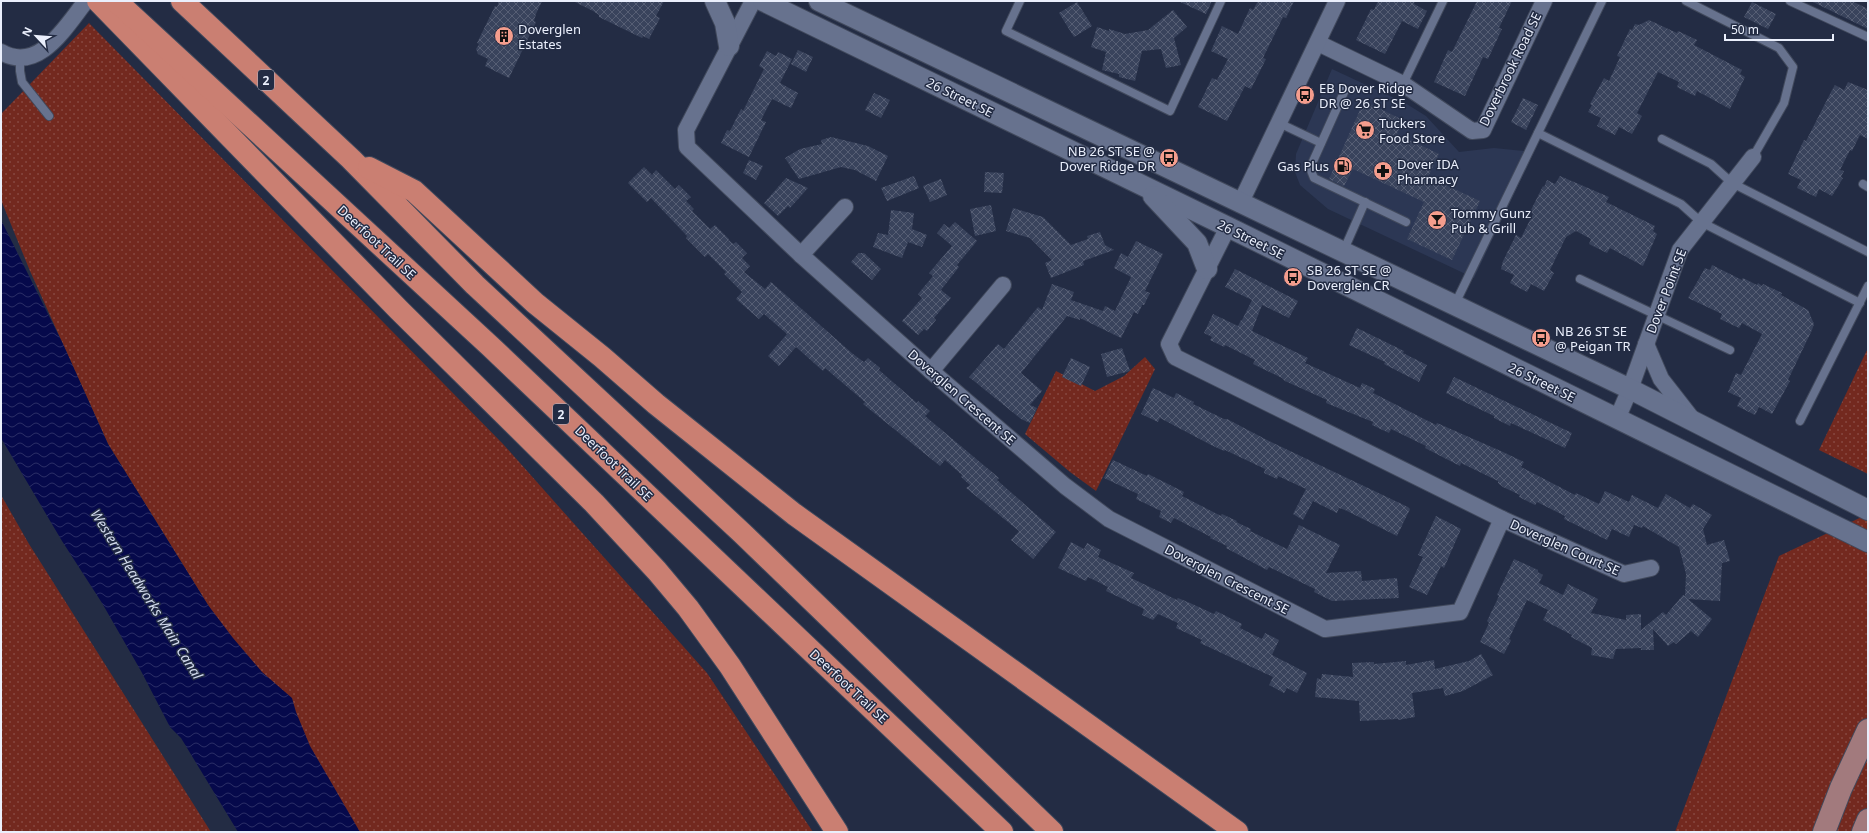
<svg xmlns="http://www.w3.org/2000/svg" width="1869" height="833" font-family="'Noto Sans',sans-serif">
	<style>
		.built { fill: #2c3754 }
		.green { fill: url(#green-dots) }
		.water { fill: url(#water-waves) }
		.building { fill: url(#building-cross-hatch) }
		.lines { fill: none; stroke-linecap: round; stroke-linejoin: round }
		.service-casing { stroke: #41495c; stroke-width: 10 }
		.minor-casing { stroke: #41495c; stroke-width: 18 }
		.tertiary-casing { stroke: #41495c; stroke-width: 22 }
		.primary-casing { stroke: #41495c; stroke-width: 24 }
		.motorway-casing { stroke: #41495c; stroke-width: 24 }
		.service { stroke: #67728e; stroke-width: 8 }
		.minor { stroke: #67728e; stroke-width: 16 }
		.tertiary { stroke: #67728e; stroke-width: 20 }
		.primary { stroke: #a27a7d; stroke-width: 22 }
		.motorway { stroke: #ca7f72; stroke-width: 22 }
		.labels { text-anchor: middle; dominant-baseline: central; stroke-width: 3; stroke-linejoin: round; paint-order: stroke }
		.shield { fill: #232c44; stroke: #aeb4c5; stroke-width: 1 }
		.shield-label { font-size: 12px; font-weight: bold; fill: #eaeffc }
		.poi-label { font-size: 13px; fill: #eaeffc; stroke: #232c44; text-anchor: start }
		.street-label { font-size: 13px; fill: #eaeffc; stroke: #232c44 }
		.water-label { font-size: 14px; font-style: italic; fill: #d2daee; stroke: #232c44 }
	</style>
	<defs>
		<pattern id="green-dots" width="8" height="8" patternUnits="userSpaceOnUse"><rect width="8" height="8" fill="#73291f"/><path d="M2 2h.1M6 6h.1" fill="none" stroke="#874840" stroke-width="1.8" stroke-linecap="round"/></pattern>
		<pattern id="water-waves" width="16" height="10" patternUnits="userSpaceOnUse"><rect width="16" height="10" fill="#06094b"/><path d="M0 5q4-4 8 0t8 0" fill="none" stroke="#2a2d66"/></pattern>
		<pattern id="building-cross-hatch" width="8" height="8" patternUnits="userSpaceOnUse"><rect width="8" height="8" fill="#39435c"/><path d="M0 0l8 8M0 8l8-8" fill="none" stroke="#565e74"/></pattern>
	</defs>
	<rect width="100%" height="100%" fill="#232c44"/>
	<path class="built" d="M1332 69 1405 103 1426 116 1459 152 1494 148 1534 152 1474 278 1328 209 1300 185 1295 172 1296 154Z"/>
	<g class="green">
		<path d="M89 23 503 444 707 673 813 832H343L234 647 108 444 30 271 1 200V114Z"/>
		<path d="M1868 348V474L1819 450Z"/>
		<path d="M1145 357 1155 369 1096 491 1070 472 1025 434 1056 371 1095 391 1124 376Z"/>
		<path d="M1 495 29 544 211 832H1Z"/>
		<path d="M1868 514V832H1675L1779 556Z"/>
	</g>
	<path class="water" d="M1 220 63 344 108 444 208 605 233 638 262 672 292 698 296 712 310 746 360 832H238L181 738 170 727 141 671 102 603 62 541 1 438Z"/>
	<g class="building">
		<path d="M499 1H542L536 14 534 21 536 22 509 78 485 66 488 59 478 54 476 49 479 44 477 43 495 6 497 7Z"/>
		<path d="M573 1H664L656 16 660 18 649 39 643 36 642 38 599 17V15L593 11Z"/>
		<path d="M1178 1H1212L1206 14Z"/>
		<path d="M1258 1H1294L1286 18 1283 17 1263 58 1266 59 1251 89 1245 86 1227 121 1198 107 1212 78 1217 80 1228 59 1211 51 1222 26 1238 34 1250 8 1253 10Z"/>
		<path d="M1378 1H1415L1414 4 1427 11 1418 29 1402 21 1385 54 1356 40 1371 9 1374 10Z"/>
		<path d="M1477 1H1512L1499 28 1502 29 1488 59 1483 57 1465 96 1434 82 1448 50 1452 52Z"/>
		<path d="M1811 1H1852L1868 9V29Z"/>
		<path d="M1077 2 1092 26 1074 37 1059 13Z"/>
		<path d="M1752 2 1776 14 1768 29 1744 17Z"/>
		<path d="M1173 10 1187 27 1174 38 1181 65 1166 68 1161 49 1142 51 1135 81 1119 77V74L1102 70 1106 52 1091 47 1097 27 1109 31V29L1125 34 1148 30Z"/>
		<path d="M1649 20 1677 33 1678 31 1697 40 1694 45 1742 70 1740 74 1745 77 1730 109 1697 91 1695 96 1677 87 1679 82 1658 72 1637 113 1642 116 1632 134 1619 127 1615 135 1597 126 1601 118 1588 112 1592 105 1590 104 1604 78 1609 81 1620 57 1617 56 1630 29 1632 30 1635 24 1639 25Z"/>
		<path d="M798 50 813 57 806 72 791 64Z"/>
		<path d="M767 51 776 56 778 52 792 59 780 83 798 93 791 108 772 99 761 120 766 122 749 157 721 143 727 130 730 131 741 109 743 111 764 69 759 66Z"/>
		<path d="M1848 82 1868 90V139L1860 135 1852 151 1850 150 1840 170 1844 171 1841 177 1843 178 1832 196 1819 189 1816 197 1797 188 1801 180 1788 174 1804 140 1806 141 1832 90 1835 85 1844 90Z"/>
		<path d="M874 93 890 100 881 118 865 110Z"/>
		<path d="M1523 98 1538 105 1526 130 1511 122Z"/>
		<path d="M1364 101 1403 120 1397 134 1439 154 1428 177 1480 201 1452 260 1407 239 1424 202 1353 169 1344 186 1329 179Z"/>
		<path d="M831 137 868 146 888 156 876 181 855 170 841 167 799 179 785 158 800 149 822 144 821 140Z"/>
		<path d="M749 160 763 166 756 180 743 173Z"/>
		<path d="M644 167 652 175 656 170 675 189 679 185 691 197 686 201 694 209 692 211 710 229 715 225 729 239 727 242 729 240 733 244 736 242 747 253 742 258 750 266 744 272 765 289 771 282 853 354 864 362 868 358 880 368 879 370 917 403 918 401 930 411 925 416 999 478 997 480 1056 532 1033 559 1011 540 1019 531 966 488 970 485 961 477 962 475 945 460 940 466 863 404 865 402 825 368 823 371 796 347 779 366 768 356 787 334 764 314 759 319 736 299 742 292 724 274 726 272 708 254 705 257 686 238 687 236 651 198 647 202 628 183Z"/>
		<path d="M985 172 1004 173 1002 193 984 192Z"/>
		<path d="M914 176 919 188 887 201 881 188Z"/>
		<path d="M1560 176 1609 197 1606 202 1655 226 1653 231 1657 234 1643 266 1610 248 1607 253 1589 244 1591 239 1576 231 1566 237 1550 270 1554 273 1544 291 1531 284 1527 292 1510 283 1514 275 1501 269 1503 261 1516 235 1521 238 1533 214 1530 212 1543 186 1544 187 1547 180 1555 184Z"/>
		<path d="M786 178 808 188 790 208 788 206 778 216 764 203Z"/>
		<path d="M941 179 947 195 930 202 923 186Z"/>
		<path d="M991 205 996 231 975 236 970 209Z"/>
		<path d="M1013 208 1043 217 1071 245 1088 239 1087 236 1100 232 1105 245 1114 250 1083 261 1084 265 1051 278 1045 263 1052 260 1030 238 1006 231Z"/>
		<path d="M891 210 914 213 912 229 927 235 922 247 908 242 902 258 873 247 878 233 888 235Z"/>
		<path d="M955 222 977 241 957 265 959 267 941 290 951 298 934 318 936 320 927 331 924 329 918 335 902 321 922 298 918 294 933 276 929 273 952 246 937 233 944 224 949 228Z"/>
		<path d="M1136 241 1163 254 1145 291 1150 293 1144 305H1142L1138 314 1134 312 1121 338 1080 318V320L1067 316 1021 373 1042 391 1030 405 1037 408 1030 423 1021 419 969 377 998 344 1004 349 1038 307 1042 310 1052 284 1074 292 1071 300 1103 311 1105 306 1115 311 1131 277 1114 268 1121 253 1128 257Z"/>
		<path d="M859 253H864L881 269 872 280 851 262Z"/>
		<path d="M1712 265 1742 280 1743 278 1757 285 1758 283 1762 286 1763 284 1782 293 1781 295 1808 310 1814 324 1812 330 1788 380 1790 381 1772 414 1759 407 1755 415 1737 406 1741 398 1728 392 1736 373 1741 375 1762 334 1742 323 1739 328 1720 319 1722 314 1688 298 1705 268 1710 270Z"/>
		<path d="M1235 269 1298 301 1289 318 1262 305 1252 331 1308 358 1305 363 1360 388 1362 383 1375 389 1373 393 1436 425 1437 423 1503 452 1524 462 1521 467 1575 495 1576 493 1599 504 1605 491 1629 502 1632 495 1658 508 1666 494 1690 508 1693 504 1712 515 1703 529 1707 545 1724 540 1730 561 1722 563 1720 601 1688 599 1712 619 1698 637 1691 631 1676 644 1674 642 1668 646 1653 629 1654 650H1641V648L1616 649 1613 659 1591 655 1592 648 1571 637 1572 635 1543 620 1548 610 1527 600 1509 639 1511 640 1504 654 1480 642 1489 623 1487 621 1499 596 1497 595 1514 559 1538 570V572L1543 575 1539 583 1563 595 1568 584 1598 599 1591 613 1626 620V615L1641 614V630L1663 612 1666 615 1683 595 1685 596 1686 574 1679 547 1643 526 1642 528 1634 525 1629 537 1612 529 1607 540 1564 519 1565 516 1537 502 1535 505 1519 497 1520 495 1503 487 1498 483V481L1461 463 1460 466 1425 448 1426 446 1391 429 1389 433 1372 425 1373 422 1326 403 1327 400 1285 381 1282 378 1253 364 1255 360 1225 345 1224 347 1210 340 1212 337 1204 333 1213 314 1238 326 1241 320H1242L1252 300 1225 287Z"/>
		<path d="M1357 328 1404 351 1403 353 1427 365 1419 382 1384 364 1385 362 1349 345Z"/>
		<path d="M1122 348 1130 371 1107 377 1101 354Z"/>
		<path d="M1071 358 1090 367 1081 386 1062 377Z"/>
		<path d="M1454 377 1572 433 1565 448 1511 423 1510 426 1494 418V416L1446 393Z"/>
		<path d="M1153 388 1174 398 1176 393 1194 402 1193 404 1224 419H1227L1267 440 1408 507 1410 509 1397 536 1345 510 1339 508 1337 513 1313 501 1303 520 1293 514 1306 489 1278 476 1277 479 1264 473 1265 469 1225 450 1224 451 1211 445 1160 418 1158 422 1141 414Z"/>
		<path d="M1113 460 1147 476 1148 474 1184 492 1182 496 1221 516 1222 514 1237 521 1236 522 1251 529 1250 531 1287 549 1299 525 1340 545 1326 573 1361 571 1362 581 1397 578 1399 598 1332 601 1314 592 1315 589 1269 567 1267 570 1226 548 1227 546 1210 538 1211 537 1174 518 1171 523 1159 517 1161 511 1136 499 1138 494 1104 478Z"/>
		<path d="M1436 516 1461 529 1444 568 1441 566 1427 595 1409 587 1423 557 1418 555Z"/>
		<path d="M1071 542 1084 549 1087 543 1101 550 1098 557 1134 573 1131 578 1177 600 1178 598 1190 603 1214 614 1216 611 1242 624 1240 628 1262 639 1265 633 1279 640 1272 655 1307 673 1297 693 1287 688 1284 693 1269 685 1273 677 1200 643 1202 640 1176 628 1178 623 1158 614 1153 620 1142 615 1144 609 1106 591 1108 587 1088 577 1086 581 1058 568Z"/>
		<path d="M1481 654 1493 675 1463 691 1445 696 1443 688 1412 693 1415 717 1398 720V719L1360 721 1359 701 1315 697 1317 678 1321 680 1322 674 1353 677 1352 663 1374 662V664L1406 661V665L1434 660 1435 669 1469 661Z"/>
	</g>
	<g class="lines">
		<g class="service-casing">
			<g id="service">
				<path d="M1020 1 1006 31 1170 111 1221 1"/>
				<path d="M1686 1 1779 48 1793 67 1784 103 1753 157"/>
				<path d="M1790 1 1868 37"/>
				<path d="M20 58V71L22 82 49 116"/>
				<path d="M1403 84 1443 1"/>
				<path d="M1345 90 1310 168 1314 178 1406 222"/>
				<path d="M1279 123 1321 143"/>
				<path d="M1538 133 1681 204 1701 222 1860 303"/>
				<path d="M1662 139 1711 164 1732 183 1868 252"/>
				<path d="M1863 184 1868 187"/>
				<path d="M1343 252 1365 202"/>
				<path d="M1580 279 1730 350"/>
				<path d="M1455 304 1602 1"/>
				<path d="M1800 421 1868 286"/>
			</g>
		</g>
		<g class="minor-casing">
			<g id="minor">
				<path d="M753 1 686 130 687 147 801 255 931 371 1065 486 1109 519 1325 629 1460 612 1502 519"/>
				<path d="M1318 43 1403 84 1472 131 1483 130 1544 1"/>
				<path d="M1 52C39 74 66 26 86 1"/>
				<path d="M1240 204 1337 1"/>
				<path d="M1228 227 1169 344 1175 357 1502 519 1624 574 1651 568"/>
				<path d="M801 255 845 207"/>
				<path d="M1646 344 1661 379 1693 420"/>
				<path d="M931 371 1003 285"/>
				<path d="M1617 419 1630 389 1680 250 1753 157"/>
			</g>
		</g>
		<g class="tertiary-casing">
			<g id="tertiary">
				<path d="M715 1 725 23 729 46"/>
				<path d="M763 1 1228 227 1868 542"/>
				<path d="M819 1 1630 389 1868 510"/>
				<path d="M1153 196 1197 243 1207 269"/>
			</g>
		</g>
		<g class="primary-casing">
			<g id="primary">
				<path d="M1824 832 1841 788 1868 730"/>
				<path d="M1863 832 1868 820"/>
			</g>
		</g>
		<g class="motorway-casing">
			<g id="motorway">
				<path d="M98 1 399 310 594 503 657 571 688 608 730 666 837 832"/>
				<path d="M116 1 490 346 1002 832"/>
				<path d="M182 1 351 159 475 285 742 533 1052 832"/>
				<path d="M369 168 414 191 535 303 602 357 656 404 794 514 1237 832"/>
			</g>
		</g>
		<use href="#service" class="service"/>
		<use href="#minor" class="minor"/>
		<use href="#tertiary" class="tertiary"/>
		<use href="#primary" class="primary"/>
		<use href="#motorway" class="motorway"/>
	</g>
	<defs>
		<g id="building-disc" transform="scale(1)"><circle r="9.5" fill="#f49d8d" stroke="#232c44"/><path d="M-4-6H4V6H1V3H-1V6H-4ZM-2.5-4.3h1.7v1.8h-1.7ZM.8-4.3h1.7v1.8H.8ZM-2.5-1h1.7V.8h-1.7ZM.8-1h1.7V.8H.8Z" fill="#111"/></g>
		<g id="bus-disc" transform="scale(1)"><circle r="9.5" fill="#f49d8d" stroke="#232c44"/><path d="M-5-6H5V4H4V6H2V4H-2V6H-4V4H-5ZM-3.5-4V0h7V-4ZM-3.5 1.2v1.5H-2V1.2ZM2 1.2v1.5H3.5V1.2Z" fill="#111"/></g>
		<g id="supermarket-disc" transform="scale(1)"><circle r="9.5" fill="#f49d8d" stroke="#232c44"/><path d="M-6-5.5h2.5l.6 2H6L4.5 2H-2.5L-4.4-4H-6ZM-1.5 3.2a1.3 1.3 0 1 0 .1 0ZM3 3.2a1.3 1.3 0 1 0 .1 0Z" fill="#111"/></g>
		<g id="fuel-disc" transform="scale(1)"><circle r="9.5" fill="#f49d8d" stroke="#232c44"/><path d="M-5.5-6h7V0h2V4h1.3V-2.5L3-4.5l.8-.8L6-3V5H2.5V1h-1V6h-7ZM-4.2-4.7v3.2H.2V-4.7Z" fill="#111"/></g>
		<g id="pharmacy-disc" transform="scale(1)"><circle r="9.5" fill="#f49d8d" stroke="#232c44"/><path d="M-2-6h4v4h4v4h-4v4h-4v-4h-4v-4h4Z" fill="#111"/></g>
		<g id="bar-disc" transform="scale(1)"><circle r="9.5" fill="#f49d8d" stroke="#232c44"/><path d="M-6-5H6L.8 .8V4.5H3.5V6h-7V4.5H-.8V.8Z" fill="#111"/></g>
	</defs>
	<g fill-rule="evenodd">
		<use href="#building-disc" x="504" y="36"/>
		<use href="#bus-disc" x="1305" y="95"/>
		<use href="#supermarket-disc" x="1365" y="130"/>
		<use href="#bus-disc" x="1169" y="158"/>
		<use href="#fuel-disc" x="1343" y="166"/>
		<use href="#pharmacy-disc" x="1383" y="171"/>
		<use href="#bar-disc" x="1437" y="220"/>
		<use href="#bus-disc" x="1293" y="277"/>
		<use href="#bus-disc" x="1541" y="338"/>
	</g>
	<g class="labels">
		<g class="shield">
			<rect x="258" y="70" width="16" height="20" rx="3"/>
			<rect x="553" y="404" width="16" height="20" rx="3"/>
		</g>
		<g class="shield-label">
			<text x="266" y="80">2</text>
			<text x="561" y="414">2</text>
		</g>
		<g class="poi-label">
			<text x="518" y="29">Doverglen<tspan x="518" dy="15">Estates</tspan></text>
			<text x="1319" y="88">EB Dover Ridge<tspan x="1319" dy="15">DR @ 26 ST SE</tspan></text>
			<text x="1379" y="123">Tuckers<tspan x="1379" dy="15">Food Store</tspan></text>
			<text x="1155" y="151" text-anchor="end">NB 26 ST SE @<tspan x="1155" dy="15">Dover Ridge DR</tspan></text>
			<text x="1397" y="164">Dover IDA<tspan x="1397" dy="15">Pharmacy</tspan></text>
			<text x="1329" y="166" text-anchor="end">Gas Plus</text>
			<text x="1451" y="213">Tommy Gunz<tspan x="1451" dy="15">Pub &amp; Grill</tspan></text>
			<text x="1307" y="270">SB 26 ST SE @<tspan x="1307" dy="15">Doverglen CR</tspan></text>
			<text x="1555" y="331">NB 26 ST SE<tspan x="1555" dy="15">@ Peigan TR</tspan></text>
		</g>
		<g class="street-label">
			<text transform="translate(1510 69) rotate(-64)">Doverbrook Road SE</text>
			<text transform="translate(960 97) rotate(26)">26 Street SE</text>
			<text transform="translate(1251 239) rotate(26)">26 Street SE</text>
			<text transform="translate(377 242) rotate(43)">Deerfoot Trail SE</text>
			<text transform="translate(1666 291) rotate(-69)">Dover Point SE</text>
			<text transform="translate(1542 382) rotate(26)">26 Street SE</text>
			<text transform="translate(962 397) rotate(41)">Doverglen Crescent SE</text>
			<text transform="translate(614 463) rotate(44)">Deerfoot Trail SE</text>
			<text transform="translate(1565 547) rotate(24)">Doverglen Court SE</text>
			<text transform="translate(1227 579) rotate(27)">Doverglen Crescent SE</text>
			<text transform="translate(849 686) rotate(43)">Deerfoot Trail SE</text>
		</g>
		<g class="water-label">
			<text transform="translate(147 594) rotate(58)">Western Headworks Main Canal</text>
		</g>
	</g>
	<rect width="1869" height="833" fill="none" stroke="#eaeffc" stroke-width="4"/>
	<g transform="translate(36 36) rotate(296)" stroke="#232c44" stroke-width="3" paint-order="stroke">
	<path d="M0-3L7 15L0 10L-7 15Z" fill="#eaeffc"/>
	<text y="-6" font-size="11" font-weight="bold" text-anchor="middle" fill="#eaeffc">N</text>
	</g>
	<path d="M1725 34v6h108v-6" fill="none" stroke="#eaeffc" stroke-width="2"/>
	<text x="1731" y="34" font-size="12" fill="#eaeffc" stroke="#232c44" stroke-width="3" paint-order="stroke">50 m</text>
</svg>
